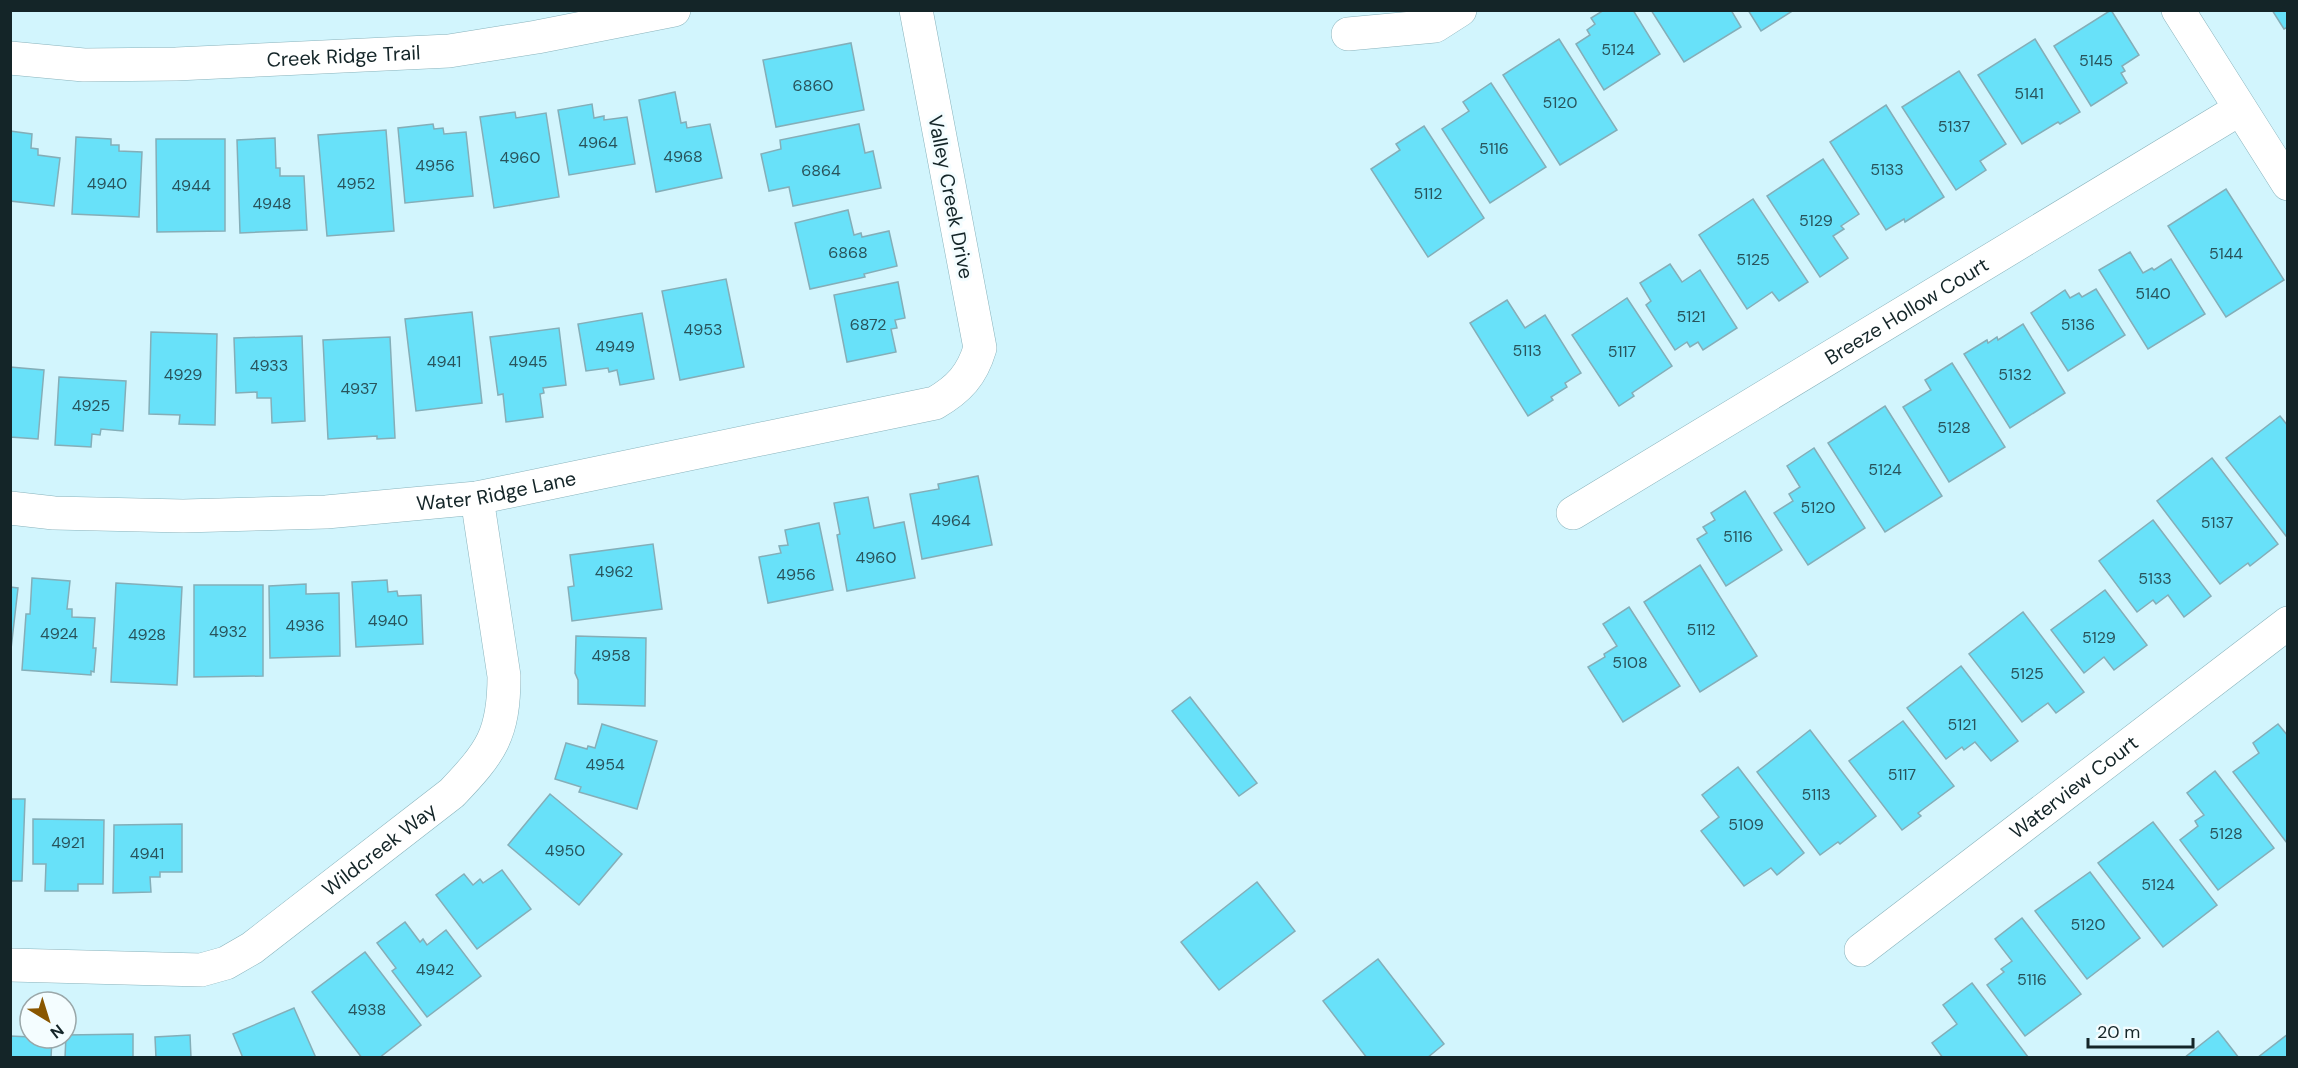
<svg xmlns="http://www.w3.org/2000/svg" width="2298" height="1068" font-family="'DM Sans',sans-serif">
	<style>
		.building { fill: #68e1f9; stroke: #84aeb8; stroke-width: 1.5 }
		.lines { fill: none; stroke-linecap: round; stroke-linejoin: round }
		.street-casing { stroke: #89b3bc; stroke-width: 34 }
		.street { stroke: #fff; stroke-width: 33 }
		.labels { text-anchor: middle; dominant-baseline: central; stroke-width: 6; stroke-linejoin: round; paint-order: stroke }
		.number-label { font-size: 16px; fill: #29545c }
		.street-label { font-size: 20px; fill: #142528; stroke: #f4fdff }
	</style>
	<rect width="100%" height="100%" fill="#d2f5fd"/>
	<g class="building">
		<path d="M1604 10H1633L1660 54 1604 90 1576 44 1590 35 1587 30 1595 24 1591 18Z"/>
		<path d="M1651 10H1731L1741 27 1684 62Z"/>
		<path d="M1748 10H1794L1761 31Z"/>
		<path d="M2111 10 2139 55 2122 66 2125 71 2121 73 2127 83 2091 106 2054 46Z"/>
		<path d="M2272 10H2288V27L2284 29Z"/>
		<path d="M1559 39 1617 130 1560 165 1503 75Z"/>
		<path d="M2035 39 2080 112 2060 124 2058 122 2022 144 1978 75Z"/>
		<path d="M851 43 864 110 776 127 763 60Z"/>
		<path d="M1959 71 2006 144 1980 161 1986 170 1956 190 1902 107Z"/>
		<path d="M1491 83 1546 167 1490 203 1442 129 1469 111 1463 102Z"/>
		<path d="M675 92 681 123 686 122 687 128 710 124 722 178 656 192 639 100Z"/>
		<path d="M592 104 594 118 604 116V120L627 117 635 164 569 175 558 110Z"/>
		<path d="M1886 105 1944 197 1905 222 1904 219 1886 230 1830 142Z"/>
		<path d="M515 112 516 118 546 113 559 197 494 208 480 117Z"/>
		<path d="M433 124 434 129 443 128 444 134 466 132 473 196 405 203 398 128Z"/>
		<path d="M859 124 865 153 873 151 881 188 793 206 789 187 769 191 761 154 781 149 780 140Z"/>
		<path d="M1424 126 1484 218 1428 257 1371 169 1400 150 1396 144Z"/>
		<path d="M386 130 394 231 327 236 318 135Z"/>
		<path d="M10 131 32 134 31 148 38 149V155L60 158 54 206 10 201Z"/>
		<path d="M76 137 111 139V145H119V151L142 152 139 217 72 214Z"/>
		<path d="M275 138 276 168H280V176H304L307 230 240 233 237 140Z"/>
		<path d="M156 139H225V231L157 232Z"/>
		<path d="M1823 159 1859 214 1841 226 1844 229 1833 236 1848 258 1820 277 1767 196Z"/>
		<path d="M2226 189 2284 280 2226 317 2168 226Z"/>
		<path d="M1753 199 1808 282 1779 301 1772 292 1747 309 1699 235Z"/>
		<path d="M848 210 854 235 861 233 862 237 889 231 897 266 864 274 865 277 810 289 795 223Z"/>
		<path d="M2130 252 2143 273 2152 268 2154 270 2171 259 2205 314 2148 349 2099 270Z"/>
		<path d="M1670 264 1682 282 1700 270 1737 328 1703 350 1698 342 1690 347 1687 342 1675 350 1646 305 1651 301 1640 283Z"/>
		<path d="M726 279 744 367 680 380 662 291Z"/>
		<path d="M898 282 905 318 895 320 897 328 891 329 896 352 847 362 834 295Z"/>
		<path d="M2096 289 2125 335 2068 371 2031 313 2065 290 2070 298 2079 293 2082 297Z"/>
		<path d="M1627 298 1672 366 1632 393 1634 396 1619 406 1572 335Z"/>
		<path d="M1507 300 1525 328 1545 315 1581 373 1565 383 1567 387 1551 397 1553 400 1528 416 1470 323Z"/>
		<path d="M472 312 482 403 416 411 405 319Z"/>
		<path d="M642 313 654 379 620 385 617 370 609 372 608 368 586 371 578 324Z"/>
		<path d="M2023 324 2065 393 2010 428 1964 354 1987 340 1988 343 1997 337 1998 340Z"/>
		<path d="M559 328 566 385 543 388 544 393 540 394 543 417 506 422 503 394 498 395 490 337Z"/>
		<path d="M151 332 217 334 215 425 179 424 180 415 149 414Z"/>
		<path d="M302 336 305 421 272 423 271 398H257V392L236 393 234 338Z"/>
		<path d="M390 337 395 438 377 439V436L328 439 323 340Z"/>
		<path d="M1952 363 2005 447 1949 482 1903 407 1931 390 1925 380Z"/>
		<path d="M10 367 44 370 38 439 10 437Z"/>
		<path d="M59 377 126 381 123 431 101 429 100 435 92 434 91 447 55 445Z"/>
		<path d="M1885 406 1942 496 1885 532 1828 443Z"/>
		<path d="M2280 416 2288 426V535L2286 536 2226 458Z"/>
		<path d="M1814 448 1865 528 1808 565 1774 513 1793 501 1789 494 1800 487 1787 466Z"/>
		<path d="M2212 458 2278 544 2250 566 2248 563 2220 584 2157 501Z"/>
		<path d="M978 476 992 545 922 559 910 494 939 489 938 484Z"/>
		<path d="M1745 491 1782 550 1726 586 1697 539 1707 533 1703 527 1715 520 1711 513Z"/>
		<path d="M868 497 874 528 904 522 915 578 847 591 837 535 840 534 834 503Z"/>
		<path d="M2153 520 2211 596 2184 617 2168 595 2156 604 2153 600 2137 612 2099 561Z"/>
		<path d="M819 523 833 590 768 603 759 557 781 553 779 546 788 545 785 530Z"/>
		<path d="M653 544 662 609 572 621 568 587 574 586 570 555Z"/>
		<path d="M1700 565 1757 656 1700 692 1644 602Z"/>
		<path d="M32 578 70 581 67 609H72V617L95 618 93 648H96L94 672 91 671V675L22 670 26 614H30Z"/>
		<path d="M387 580 388 592 397 591 398 596 421 595 423 644 356 647 352 582Z"/>
		<path d="M116 583 182 587 177 685 111 682Z"/>
		<path d="M306 584V594L339 593 340 656 270 658 269 586Z"/>
		<path d="M194 585H263V676L194 677Z"/>
		<path d="M10 587 18 588 10 658Z"/>
		<path d="M2105 590 2147 645 2114 670 2104 657 2084 673 2051 630Z"/>
		<path d="M1629 607 1680 686 1623 722 1588 667 1605 657 1604 654 1617 646 1603 624Z"/>
		<path d="M2023 612 2084 692 2056 713 2048 703 2022 722 1969 654Z"/>
		<path d="M576 636 646 638 645 706 578 704V680L575 673Z"/>
		<path d="M1961 666 2018 741 1991 761 1975 742 1964 750 1962 747 1946 759 1907 708Z"/>
		<path d="M1190 697 1257 783 1239 796 1172 711Z"/>
		<path d="M1903 721 1954 786 1918 813 1921 816 1902 830 1849 761Z"/>
		<path d="M602 724 657 741 637 809 579 792 581 787 555 779 566 743 587 749 588 746 595 748Z"/>
		<path d="M2278 724 2288 736 2287 843 2233 772 2259 753 2253 743Z"/>
		<path d="M1810 730 1876 816 1840 844 1838 842 1820 855 1757 772Z"/>
		<path d="M1738 767 1804 853 1777 875 1771 868 1744 886 1701 831 1719 817 1702 795Z"/>
		<path d="M2215 771 2274 848 2218 890 2180 840 2198 826 2195 821 2204 815 2187 793Z"/>
		<path d="M550 794 622 854 579 905 508 845Z"/>
		<path d="M10 799H25L22 881H10Z"/>
		<path d="M33 819 104 820 103 884H78V891H45L46 864H33Z"/>
		<path d="M2153 822 2217 905 2163 947 2098 863Z"/>
		<path d="M182 824V872H160V877H150L151 892 113 893 114 825Z"/>
		<path d="M502 870 531 909 477 949 436 895 464 874 473 885 480 879 483 883Z"/>
		<path d="M2090 872 2140 938 2087 979 2035 911Z"/>
		<path d="M1257 882 1295 931 1219 990 1181 942Z"/>
		<path d="M2022 918 2081 994 2025 1036 1987 985 2004 972 2001 969 2012 961 1995 939Z"/>
		<path d="M405 922 420 942 423 939 427 945 446 930 481 976 427 1017 392 971 396 968 377 943Z"/>
		<path d="M365 952 421 1025 379 1058H362L312 992Z"/>
		<path d="M1378 959 1444 1044 1427 1058H1367L1323 1001Z"/>
		<path d="M1972 983 2028 1057 2027 1058H1943L1932 1043 1957 1024 1943 1005Z"/>
		<path d="M294 1008 316 1058H243L233 1034Z"/>
		<path d="M2218 1031 2239 1058H2184Z"/>
		<path d="M133 1034V1058H65L66 1035Z"/>
		<path d="M2288 1034V1058H2257Z"/>
		<path d="M190 1035 191 1058H156L155 1037Z"/>
		<path d="M10 1036 52 1038 51 1058H10Z"/>
	</g>
	<g class="lines">
		<g class="street-casing">
			<g id="street">
				<path d="M2178 10 2288 184"/>
				<path d="M1348 34 1435 26 1460 10"/>
				<path id="s1" d="M10 58 84 65 176 64 449 51 537 37 674 10"/>
				<path id="s2" d="M10 508 54 513 183 516 326 512 477 498 935 403C959 389 972 375 980 348L916 10"/>
				<path id="s3" d="M1573 513 2240 109"/>
				<path id="s4" d="M1861 950 2288 623"/>
				<path id="s5" d="M10 965 201 970 226 963 252 948 452 793C491 752 504 735 504 676L477 498"/>
			</g>
		</g>
		<use href="#street" class="street"/>
	</g>
	<g class="labels">
		<g class="number-label">
			<text x="1618" y="49">5124</text>
			<text x="2096" y="60">5145</text>
			<text x="813" y="85">6860</text>
			<text x="2029" y="93">5141</text>
			<text x="1560" y="102">5120</text>
			<text x="1954" y="126">5137</text>
			<text x="598" y="142">4964</text>
			<text x="1494" y="148">5116</text>
			<text x="683" y="156">4968</text>
			<text x="520" y="157">4960</text>
			<text x="435" y="165">4956</text>
			<text x="1887" y="169">5133</text>
			<text x="821" y="170">6864</text>
			<text x="107" y="183">4940</text>
			<text x="356" y="183">4952</text>
			<text x="191" y="185">4944</text>
			<text x="1428" y="193">5112</text>
			<text x="272" y="203">4948</text>
			<text x="1816" y="220">5129</text>
			<text x="848" y="252">6868</text>
			<text x="2226" y="253">5144</text>
			<text x="1753" y="259">5125</text>
			<text x="2153" y="293">5140</text>
			<text x="1691" y="316">5121</text>
			<text x="868" y="324">6872</text>
			<text x="2078" y="324">5136</text>
			<text x="703" y="329">4953</text>
			<text x="615" y="346">4949</text>
			<text x="1527" y="350">5113</text>
			<text x="1622" y="351">5117</text>
			<text x="444" y="361">4941</text>
			<text x="528" y="361">4945</text>
			<text x="269" y="365">4933</text>
			<text x="183" y="374">4929</text>
			<text x="2015" y="374">5132</text>
			<text x="359" y="388">4937</text>
			<text x="91" y="405">4925</text>
			<text x="1954" y="427">5128</text>
			<text x="1885" y="469">5124</text>
			<text x="1818" y="507">5120</text>
			<text x="951" y="520">4964</text>
			<text x="2217" y="522">5137</text>
			<text x="1738" y="536">5116</text>
			<text x="876" y="557">4960</text>
			<text x="614" y="571">4962</text>
			<text x="796" y="574">4956</text>
			<text x="2155" y="578">5133</text>
			<text x="388" y="620">4940</text>
			<text x="305" y="625">4936</text>
			<text x="1701" y="629">5112</text>
			<text x="228" y="631">4932</text>
			<text x="59" y="633">4924</text>
			<text x="147" y="634">4928</text>
			<text x="2099" y="637">5129</text>
			<text x="611" y="655">4958</text>
			<text x="1630" y="662">5108</text>
			<text x="2027" y="673">5125</text>
			<text x="1962" y="724">5121</text>
			<text x="605" y="764">4954</text>
			<text x="1902" y="774">5117</text>
			<text x="1816" y="794">5113</text>
			<text x="1746" y="824">5109</text>
			<text x="2226" y="833">5128</text>
			<text x="68" y="842">4921</text>
			<text x="565" y="850">4950</text>
			<text x="147" y="853">4941</text>
			<text x="2158" y="884">5124</text>
			<text x="2088" y="924">5120</text>
			<text x="435" y="969">4942</text>
			<text x="2032" y="979">5116</text>
			<text x="367" y="1009">4938</text>
		</g>
		<g class="street-label">
			<text stroke="none"><textPath href="#s1" startOffset="334">Creek Ridge Trail</textPath></text>
			<text transform="translate(951 197) rotate(79)">Valley Creek Drive</text>
			<text stroke="none"><textPath href="#s3" startOffset="390">Breeze Hollow Court</textPath></text>
			<text stroke="none"><textPath href="#s2" startOffset="488">Water Ridge Lane</textPath></text>
			<text stroke="none"><textPath href="#s4" startOffset="268">Waterview Court</textPath></text>
			<text stroke="none"><textPath href="#s5" startOffset="408">Wildcreek Way</textPath></text>
		</g>
	</g>
	<rect width="2298" height="1068" fill="none" stroke="#142528" stroke-width="24"/>
	<g transform="translate(48 1020) rotate(142)"><circle r="28" fill="#f4fdff" stroke="#9aa7a9" stroke-width="1.5"/>
	<path d="M0-4.5L10 22L0 15L-10 22Z" fill="#895600"/>
	<text y="-9" font-size="16" font-weight="bold" text-anchor="middle" fill="#142528">N</text>
	</g>
	<path d="M2088 1038v9h105v-9" fill="none" stroke="#142528" stroke-width="3"/>
	<text x="2097" y="1038" font-size="18" fill="#142528" stroke="#f4fdff" stroke-width="4.5" paint-order="stroke">20 m</text>
</svg>
